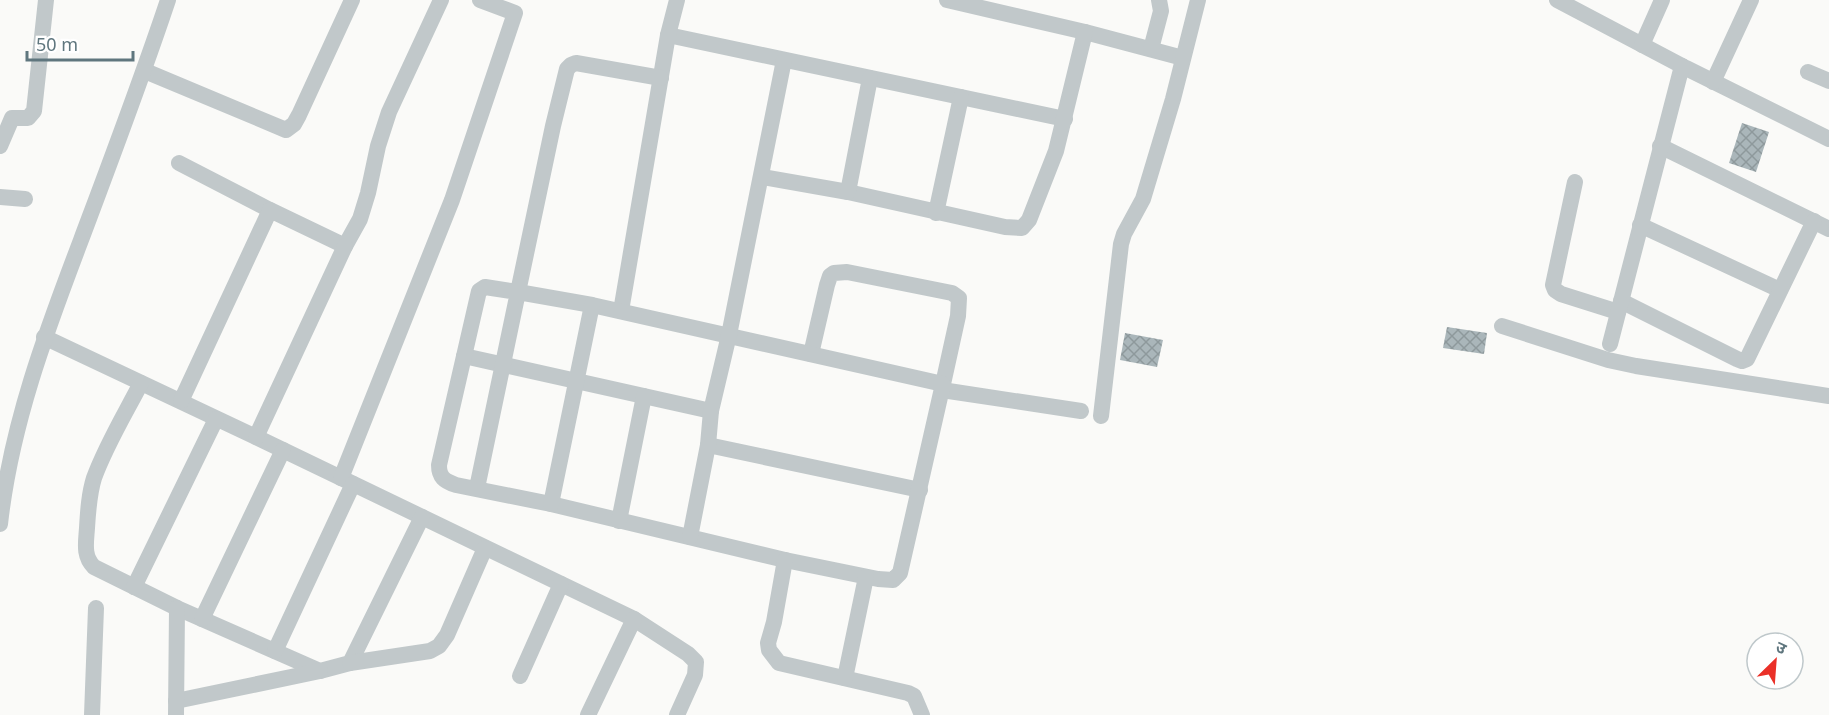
<svg xmlns="http://www.w3.org/2000/svg" width="1829" height="715" font-family="'Noto Sans','Noto Sans Devanagari',sans-serif">
	<style>
		.building { fill: url(#building-cross-hatch) }
		.lines { fill: none; stroke-linecap: round; stroke-linejoin: round }
		.minor { stroke: #c1c8ca; stroke-width: 16 }
	</style>
	<defs>
		<pattern id="building-cross-hatch" width="8" height="8" patternUnits="userSpaceOnUse" patternTransform="scale(1.5)"><rect width="8" height="8" fill="#aab6ba"/><path d="M0 0l8 8M0 8l8-8" fill="none" stroke="#8e999c"/></pattern>
	</defs>
	<rect width="100%" height="100%" fill="#fafaf8"/>
	<g class="building">
		<path d="M1742 123 1769 132 1756 172 1729 163Z"/>
		<path d="M1447 327 1487 333 1484 354 1443 348Z"/>
		<path d="M1125 333 1163 340 1157 367 1120 360Z"/>
	</g>
	<g class="lines">
		<g class="minor">
			<path d="M947 0 1085 32 1183 58"/>
			<path d="M1557 0 1686 68 1829 139"/>
			<path d="M668 35 1065 119"/>
			<path d="M1642 45 1662 0"/>
			<path d="M1151 49 1161 11 1159 0"/>
			<path d="M145 71 286 130 294 124 299 115 352 0"/>
			<path d="M1808 72 1829 81"/>
			<path d="M1713 82 1751 0"/>
			<path d="M0 146 12 118H28L34 111 46 0"/>
			<path d="M1660 146 1829 229"/>
			<path d="M179 163 270 210"/>
			<path d="M762 177 848 192 1005 227 1022 228 1029 220 1056 151 1085 32"/>
			<path d="M1575 182 1553 285 1555 290 1561 294 1618 312"/>
			<path d="M848 192 870 78"/>
			<path d="M0 197 25 199"/>
			<path d="M936 213 961 97"/>
			<path d="M1640 225 1780 290"/>
			<path d="M1621 301 1737 359 1742 361 1747 359 1814 221"/>
			<path d="M621 311 668 35 677 0"/>
			<path d="M1502 326 1608 360 1636 366 1829 396"/>
			<path d="M44 337 256 437 634 619 688 654 696 662 695 675 677 715"/>
			<path d="M1610 344 1682 66"/>
			<path d="M811 354 827 285 830 276 834 273 847 272 952 293 959 298 958 316 943 384"/>
			<path d="M464 356 711 411"/>
			<path d="M141 383C125 414 106 445 94 478 89 494 88 511 87 528 86 543 83 556 94 567L177 608 320 671 350 663 422 517"/>
			<path d="M942 390 1081 411"/>
			<path d="M181 401 270 210 345 246 360 219 368 193 378 146 389 112 441 0"/>
			<path d="M1101 416 1121 244 1124 234 1143 199 1173 99 1198 0"/>
			<path d="M256 437 345 246"/>
			<path d="M708 445 920 490"/>
			<path d="M341 478 452 200 515 13 480 0"/>
			<path d="M477 488 518 292 592 305 943 384 900 573 893 580 878 579 785 560 551 504 456 485C444 481 439 477 439 465L479 291 485 287 518 292 553 126 567 69 571 65 576 63 661 78"/>
			<path d="M551 504 592 305"/>
			<path d="M619 521 644 396"/>
			<path d="M0 524C11 425 46 332 81 240 111 160 141 81 168 0"/>
			<path d="M690 537 708 445 711 411 729 335 784 60"/>
			<path d="M785 560 774 622 768 643 769 650 779 663 908 693 914 696 922 715"/>
			<path d="M134 587 216 419"/>
			<path d="M202 619 283 450"/>
			<path d="M275 651 353 484"/>
			<path d="M350 663 430 651 439 646 447 635 485 548"/>
			<path d="M520 676 561 584"/>
			<path d="M845 678 866 577"/>
			<path d="M176 701 320 671"/>
			<path d="M92 715 96 608"/>
			<path d="M176 715 177 608"/>
			<path d="M588 715 634 619"/>
		</g>
	</g>
	<g transform="translate(1775 661) rotate(25)"><circle r="28" fill="#ffffff" stroke="#bfc8cb" stroke-width="1.5"/>
	<path d="M0-4.5L10 22L0 15L-10 22Z" fill="#ea3028"/>
	<text y="-9" font-size="16" font-weight="bold" text-anchor="middle" fill="#5f767e">उ</text>
	</g>
	<path d="M27 51v9h106v-9" fill="none" stroke="#5f767e" stroke-width="3"/>
	<text x="36" y="51" font-size="18" fill="#5f767e" stroke="#ffffff" stroke-width="4.5" paint-order="stroke">50 m</text>
</svg>
